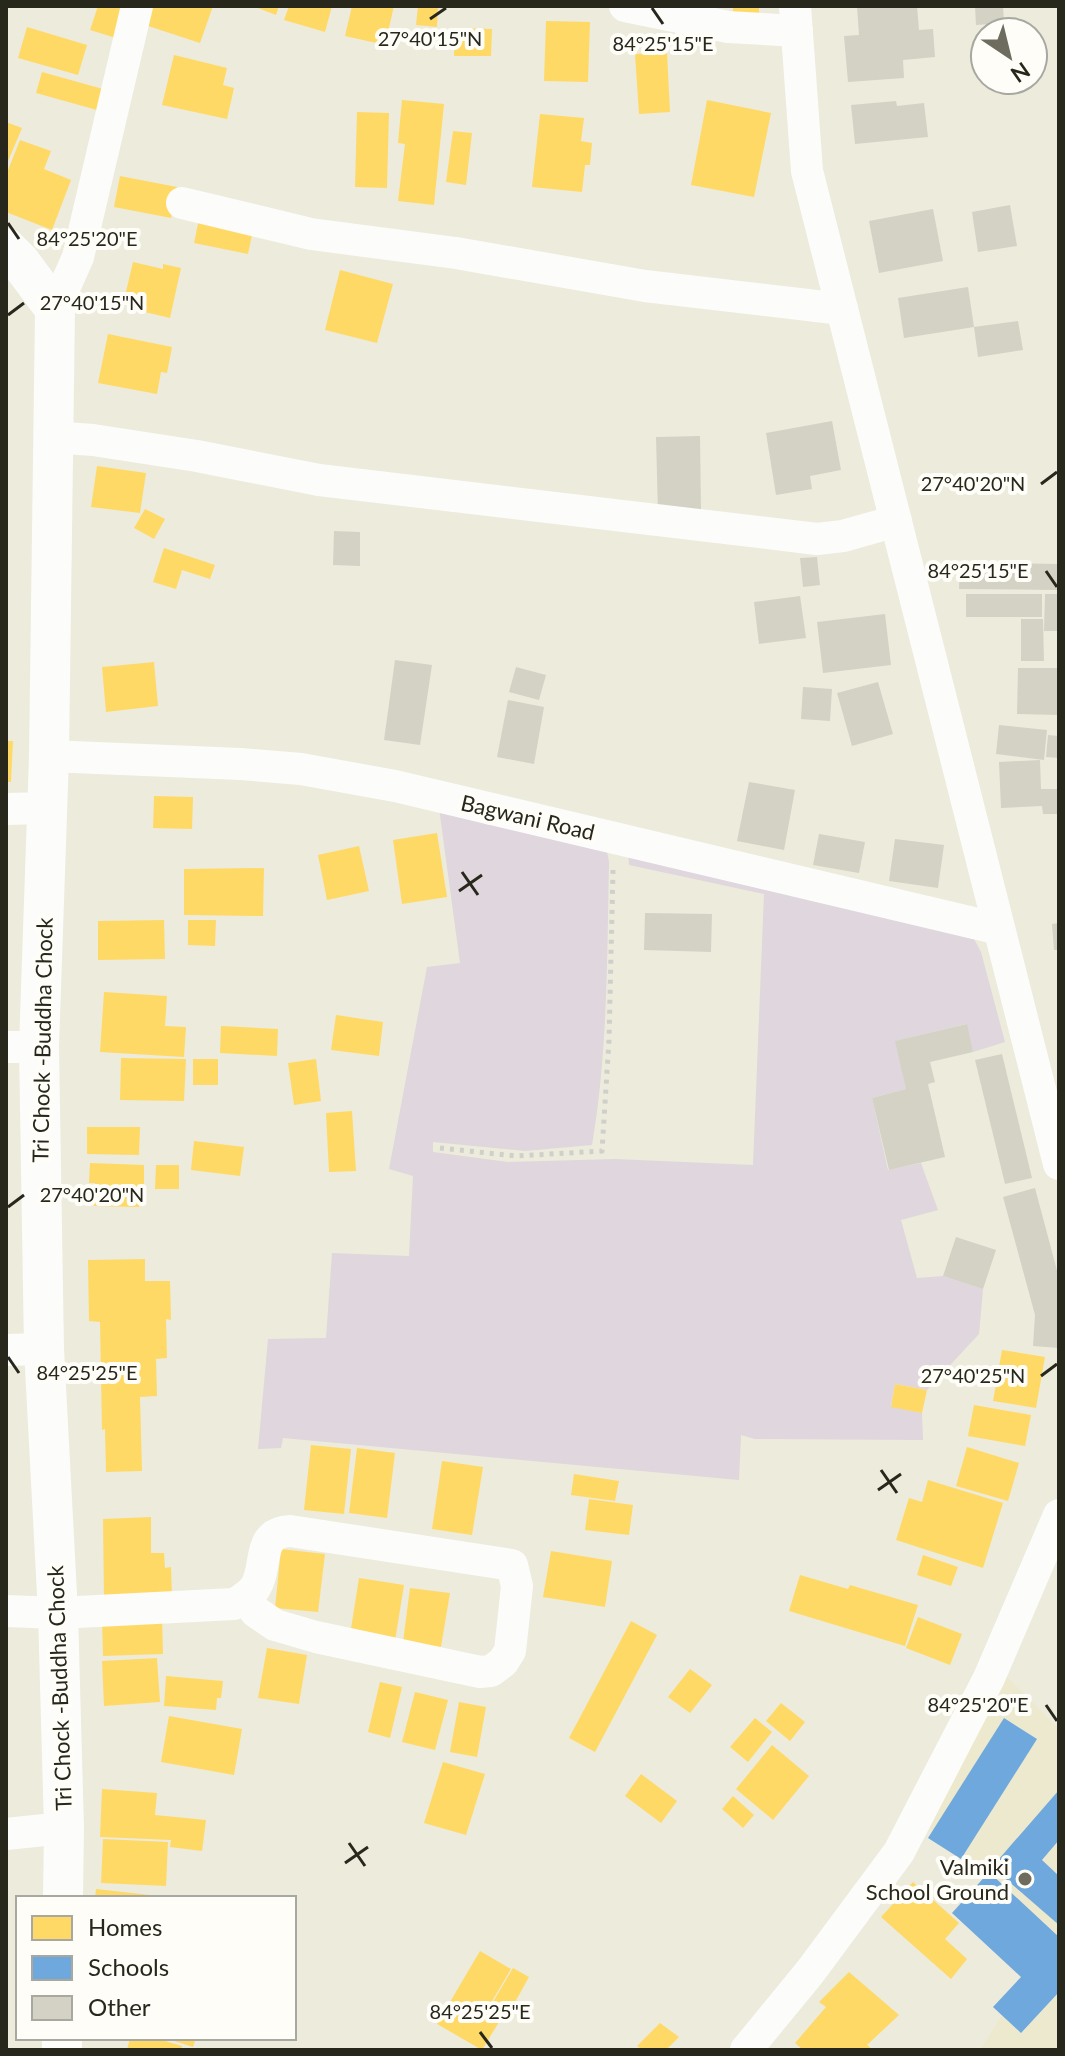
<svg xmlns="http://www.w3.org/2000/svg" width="1065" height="2056" font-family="Lato,sans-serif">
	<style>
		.built { fill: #ece9ce }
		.green { fill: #dfd6de }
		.homes { fill: #ffd966 }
		.schools { fill: #6fa8dc }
		.building { fill: #d4d2c5 }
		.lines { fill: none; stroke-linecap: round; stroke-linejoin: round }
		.path { stroke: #d0d0cb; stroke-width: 5; stroke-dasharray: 4 6; stroke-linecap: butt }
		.minor { stroke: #fcfcfa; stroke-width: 32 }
		.tertiary { stroke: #fcfcfa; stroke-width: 40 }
		.ticks { fill: none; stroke: #28271c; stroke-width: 3 }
		.poi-dot { fill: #6d6c5f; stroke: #fefdf8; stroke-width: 3 }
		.labels { text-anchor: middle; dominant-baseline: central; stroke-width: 8; stroke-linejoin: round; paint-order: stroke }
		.street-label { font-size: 22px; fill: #28271c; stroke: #fefdf8 }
		.poi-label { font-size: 22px; fill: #28271c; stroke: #fefdf8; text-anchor: end }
		.ticks-label { font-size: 20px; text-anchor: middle; fill: #28271c; stroke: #fefdf8; stroke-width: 8; stroke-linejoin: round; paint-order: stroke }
	</style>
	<rect width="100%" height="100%" fill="#edebdc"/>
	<path class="built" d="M1006 1676 1059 1729V2050H980L1055 1932 928 1826Z"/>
	<path class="green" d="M439 808 607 851 609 862C607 957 608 1051 592 1145L525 1151 433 1142V1152L508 1162 615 1159 753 1165 764 894 629 865 628 850 974 939 981 952 1005 1042 973 1052 966 1024 896 1041 906 1089 872 1098 888 1170 921 1163 938 1210 901 1220 917 1278 943 1276 983 1289 979 1334 927 1390 895 1384 891 1406 922 1413 923 1440 755 1439 741 1435 739 1480 283 1438 281 1448 258 1449 268 1339 326 1338 332 1253 409 1256 413 1176 389 1169 427 967 460 963Z"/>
	<g class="homes">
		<path d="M98 6H127L116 38 90 30Z"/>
		<path d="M151 6H213L200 43 145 25Z"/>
		<path d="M253 6H279L276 15Z"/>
		<path d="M289 6H332L325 32 284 20Z"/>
		<path d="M352 6H394L385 45 345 36Z"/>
		<path d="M418 6H438L437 27 416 25Z"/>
		<path d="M733 6H759V16L733 17Z"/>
		<path d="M546 21 590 22 588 82 544 81Z"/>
		<path d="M27 27 87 45 78 75 18 58Z"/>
		<path d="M455 28 492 29 491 56H454Z"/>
		<path d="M667 52 670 112 639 114 635 54Z"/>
		<path d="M174 55 227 68 223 85 234 88 227 119 162 105Z"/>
		<path d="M42 72 103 89 97 110 36 93Z"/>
		<path d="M402 100 444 104 434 205 398 201 405 144 398 143Z"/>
		<path d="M707 100 771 113 754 197 691 185Z"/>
		<path d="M357 112 389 113 387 188 355 187Z"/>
		<path d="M540 114 584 118 581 141 592 143 590 165H585L582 192 532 187Z"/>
		<path d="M6 122 22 128 6 166Z"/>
		<path d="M453 131 472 133 466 185 446 182Z"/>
		<path d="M20 140 51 151 44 169 71 180 52 230 6 212V175Z"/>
		<path d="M120 176 177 187 171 218 114 207Z"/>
		<path d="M199 219 253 230 248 254 194 243Z"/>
		<path d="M133 262 163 269V264L181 268 170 318 128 308 130 302 124 300Z"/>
		<path d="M340 270 393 284 377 343 325 330Z"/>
		<path d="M108 334 172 347 167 373 161 372 157 394 98 383Z"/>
		<path d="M97 466 146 473 140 513 91 507Z"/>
		<path d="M145 509 165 519 154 539 134 528Z"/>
		<path d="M164 548 215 565 210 579 182 570 176 589 153 582Z"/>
		<path d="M154 662 158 706 106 712 102 667Z"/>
		<path d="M6 741H13L11 782H6Z"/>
		<path d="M154 796 193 797 192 829 153 828Z"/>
		<path d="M437 833 447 897 402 904 393 840Z"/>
		<path d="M359 846 369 891 327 900 318 855Z"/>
		<path d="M264 868 263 916 184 915V869Z"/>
		<path d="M164 920 165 959 98 960V921Z"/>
		<path d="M188 920H216L215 946 188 945Z"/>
		<path d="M104 992 167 996 165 1026 186 1027 184 1057 100 1052Z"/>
		<path d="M336 1015 383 1022 379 1056 331 1050Z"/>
		<path d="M221 1026 278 1029 277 1056 220 1053Z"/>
		<path d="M121 1058 186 1059 184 1101 120 1100Z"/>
		<rect x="193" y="1059" width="25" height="26"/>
		<path d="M316 1059 321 1101 294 1105 288 1063Z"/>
		<path d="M352 1111 356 1171 329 1172 326 1113Z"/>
		<path d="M87 1127H140L139 1155 87 1154Z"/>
		<path d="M194 1141 244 1147 240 1176 191 1170Z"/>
		<path d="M90 1163 144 1165V1185H140L139 1207 94 1206 95 1183H89Z"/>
		<path d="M156 1165H179V1189H155Z"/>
		<path d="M145 1259V1281H170L171 1320 166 1319 167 1358 156 1359 157 1396 140 1397 142 1471 106 1472 105 1429 102 1430 100 1322 89 1321 88 1260Z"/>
		<path d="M1002 1350 1045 1357 1036 1408 993 1401Z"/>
		<path d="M895 1384 927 1390 922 1413 891 1407Z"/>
		<path d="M974 1405 1031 1415 1025 1446 968 1436Z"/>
		<path d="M311 1445 351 1449 344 1514 304 1510Z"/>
		<path d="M967 1447 1019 1463 1008 1501 956 1486Z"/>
		<path d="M357 1448 395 1453 387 1518 349 1513Z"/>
		<path d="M442 1461 483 1467 472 1535 432 1529Z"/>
		<path d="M574 1474 619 1481 615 1501 571 1495Z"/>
		<path d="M928 1480 1003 1503 983 1568 896 1540 909 1498 922 1502Z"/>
		<path d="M589 1499 633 1505 629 1535 585 1530Z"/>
		<path d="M151 1517V1553H164L165 1568 171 1567 172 1598 104 1600 103 1519Z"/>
		<path d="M281 1549 325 1554 318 1612 275 1608Z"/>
		<path d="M551 1551 612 1561 605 1607 543 1597Z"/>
		<path d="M923 1555 958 1567 951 1586 917 1575Z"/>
		<path d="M800 1575 848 1589 850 1585 918 1605 905 1646 789 1611Z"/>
		<path d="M359 1578 404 1585 395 1641 350 1635Z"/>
		<path d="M410 1588 450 1593 441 1647 403 1642Z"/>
		<path d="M918 1617 962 1634 950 1665 906 1648Z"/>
		<path d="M162 1618 163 1654 103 1656 102 1621Z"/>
		<path d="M631 1621 657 1635 595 1752 569 1738Z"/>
		<path d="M267 1648 307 1655 299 1704 258 1698Z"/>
		<path d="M157 1658 160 1702 104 1706 102 1661Z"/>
		<path d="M690 1669 712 1685 690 1713 668 1697Z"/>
		<path d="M166 1676 223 1681 221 1698H217L216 1710 164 1706Z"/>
		<path d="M380 1682 402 1687 390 1738 368 1732Z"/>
		<path d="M415 1692 448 1700 435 1750 402 1742Z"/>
		<path d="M459 1702 486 1707 477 1757 450 1752Z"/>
		<path d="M781 1703 805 1722 790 1741 766 1721Z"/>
		<path d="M169 1716 242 1729 234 1775 161 1762Z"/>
		<path d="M755 1718 772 1732 748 1762 730 1747Z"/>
		<path d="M772 1745 809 1776 773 1820 736 1789Z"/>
		<path d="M443 1762 485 1774 466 1835 424 1823Z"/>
		<path d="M641 1774 677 1801 661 1823 625 1796Z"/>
		<path d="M102 1789 157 1793 155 1815 206 1820 202 1851 170 1847 171 1840 100 1837Z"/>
		<path d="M733 1796 754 1815 743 1828 722 1809Z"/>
		<path d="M103 1839 168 1842 166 1886 101 1883Z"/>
		<path d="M913 1882 959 1923 945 1939 967 1959 951 1979 881 1917Z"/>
		<path d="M96 1889 159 1896V1898H95Z"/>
		<path d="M480 1951 511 1969 485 2013 499 2022 482 2050 437 2024Z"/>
		<path d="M513 1968 529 1977 504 2022 487 2012Z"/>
		<path d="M849 1972 899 2015 867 2045 873 2050H803L795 2043 826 2007 819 2002Z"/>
		<path d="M660 2023 679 2037 666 2050H643L637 2046Z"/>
		<path d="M130 2038H155L182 2046 181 2050H127Z"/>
		<path d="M165 2038H196L193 2047Z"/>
	</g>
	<g class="schools">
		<path d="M1004 1718 1037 1739 961 1859 928 1838Z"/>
		<path d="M1059 1790V1840L1042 1860 1059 1876V1925L992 1867Z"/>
		<path d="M989 1872 1059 1937V1992L1021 2033 993 2007 1021 1977 952 1913Z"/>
	</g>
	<g class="building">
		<path d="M857 6H917L919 30 933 29 935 57 903 60 904 78 848 82 844 36 859 35Z"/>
		<path d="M975 6H1003L1004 23 976 25Z"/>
		<path d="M896 101 897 106 924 103 928 137 855 144 851 105Z"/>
		<path d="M1010 205 1017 246 978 252 972 212Z"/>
		<path d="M933 209 943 261 879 273 869 221Z"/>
		<path d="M968 287 974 327 904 338 898 298Z"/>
		<path d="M1018 321 1023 350 978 357 974 327Z"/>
		<path d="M832 421 841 470 810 476 812 489 776 495 766 433Z"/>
		<path d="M700 436 701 512 658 513 656 437Z"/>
		<path d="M334 531 360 532V566L333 565Z"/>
		<path d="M817 557 820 585 803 587 800 558Z"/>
		<path d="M960 562 1059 564V590L959 589Z"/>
		<rect x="966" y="594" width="76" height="23"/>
		<path d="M1045 594H1059V631H1044Z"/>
		<path d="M800 596 806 638 759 644 754 602Z"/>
		<path d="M885 614 891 665 823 673 817 622Z"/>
		<path d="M1021 619H1043L1044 661H1021Z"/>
		<path d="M395 660 432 665 420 745 384 740Z"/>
		<path d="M516 667 546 675 539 700 509 692Z"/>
		<path d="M1018 668H1059V715L1017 714Z"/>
		<path d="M878 682 893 734 852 746 837 693Z"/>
		<path d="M803 687 832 689 830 721 801 719Z"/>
		<path d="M508 700 544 707 534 764 497 757Z"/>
		<path d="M999 725 1047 730 1044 760 996 754Z"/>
		<path d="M1048 735 1059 736V758L1046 757Z"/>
		<path d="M1040 760 1041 789H1059V814H1043L1042 806 1001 808 999 762Z"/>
		<path d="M749 782 795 790 784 850 737 841Z"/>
		<path d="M819 834 865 842 859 873 813 865Z"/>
		<path d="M895 839 944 845 938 888 889 881Z"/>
		<path d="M645 913 712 914 711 952 644 950Z"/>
		<path d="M1059 923V950H1054L1052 924Z"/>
		<path d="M967 1024 973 1052 930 1062 935 1082 928 1084 945 1157 889 1170 872 1098 906 1089 895 1041Z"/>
		<path d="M1002 1054 1032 1178 1005 1184 975 1060Z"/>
		<path d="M1035 1188 1059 1278V1348L1033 1346 1035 1315 1003 1197Z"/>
		<path d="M956 1237 996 1250 983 1289 943 1276Z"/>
	</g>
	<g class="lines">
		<path class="path" d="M440 1148 516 1156 602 1151 609 1040 613 870"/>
		<g class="minor">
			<path d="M625 6 728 27 797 31"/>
			<path d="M795 6 807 171 1059 1164"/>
			<path d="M182 203 311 234 456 253 645 286 842 309"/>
			<path d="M55 309 78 257 137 6"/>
			<path d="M52 437 93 440 197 456 319 480 817 539 843 536 896 521"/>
			<path d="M49 756 241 764 301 769 395 786 999 929"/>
			<path d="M6 809 47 808"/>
			<path d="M6 1047H39"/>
			<path d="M6 1350 44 1349"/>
			<path d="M6 1611 58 1613 234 1604C242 1600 249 1595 255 1588 269 1566 255 1533 290 1531L512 1565 517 1586 510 1651 503 1662 491 1671 480 1672 316 1637 275 1625 256 1612 245 1598"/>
			<path d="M6 1834 64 1828"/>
			<path d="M746 2050 810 1972 899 1852 989 1678 1059 1515"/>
		</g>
		<g class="tertiary">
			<path d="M6 248 20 262 55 309 49 756 39 1047 44 1349 58 1613 64 1828 63 1898"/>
			<path d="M62 2050V2038"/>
		</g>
	</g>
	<path class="ticks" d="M652 8 663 24M430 19 446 8M8 223 19 239M8 315 24 303M1041 484 1057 472M1046 571 1057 587M462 872 478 895M459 891 482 875M8 1207 24 1195M8 1357 19 1373M1041 1376 1057 1364M881 1470 897 1493M878 1490 901 1474M1046 1705 1057 1721M349 1843 365 1866M345 1863 368 1847M480 2032 492 2048"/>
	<circle class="poi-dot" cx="1025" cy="1879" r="8"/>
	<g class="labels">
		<g class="street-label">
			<text transform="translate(528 817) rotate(13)">Bagwani Road</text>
			<text transform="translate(42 1040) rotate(-89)">Tri Chock -Buddha Chock</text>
			<text transform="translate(59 1688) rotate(-92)">Tri Chock -Buddha Chock</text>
		</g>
		<g class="poi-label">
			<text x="1009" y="1866">Valmiki<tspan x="1009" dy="25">School Ground</tspan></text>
		</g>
	</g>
	<g class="ticks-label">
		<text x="430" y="46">27°40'15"N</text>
		<text x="663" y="51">84°25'15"E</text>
		<text x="87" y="246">84°25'20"E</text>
		<text x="92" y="310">27°40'15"N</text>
		<text x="973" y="491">27°40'20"N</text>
		<text x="978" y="578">84°25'15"E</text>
		<text x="92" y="1202">27°40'20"N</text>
		<text x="87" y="1380">84°25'25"E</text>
		<text x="973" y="1383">27°40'25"N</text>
		<text x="978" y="1712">84°25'20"E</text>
		<text x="480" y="2019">84°25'25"E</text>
	</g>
	<rect width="1065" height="2056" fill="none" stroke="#28271c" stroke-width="16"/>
	<rect x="16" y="1896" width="280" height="144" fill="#fefdf8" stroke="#a8a7a0" stroke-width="2"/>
	<rect x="32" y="1916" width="40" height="24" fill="#ffd966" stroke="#a8a7a0" stroke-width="2"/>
	<text x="88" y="1936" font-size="24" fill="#28271c">Homes</text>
	<rect x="32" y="1956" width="40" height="24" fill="#6fa8dc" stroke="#a8a7a0" stroke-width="2"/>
	<text x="88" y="1976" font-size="24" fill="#28271c">Schools</text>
	<rect x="32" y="1996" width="40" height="24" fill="#d4d2c5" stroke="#a8a7a0" stroke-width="2"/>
	<text x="88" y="2016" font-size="24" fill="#28271c">Other</text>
	<g transform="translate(1009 56) rotate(145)"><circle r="38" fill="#fefdf8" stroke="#a8a7a0" stroke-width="2"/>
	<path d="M0-6L14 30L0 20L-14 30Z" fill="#6d6c5f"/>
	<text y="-12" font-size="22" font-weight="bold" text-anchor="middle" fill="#28271c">N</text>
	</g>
</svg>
